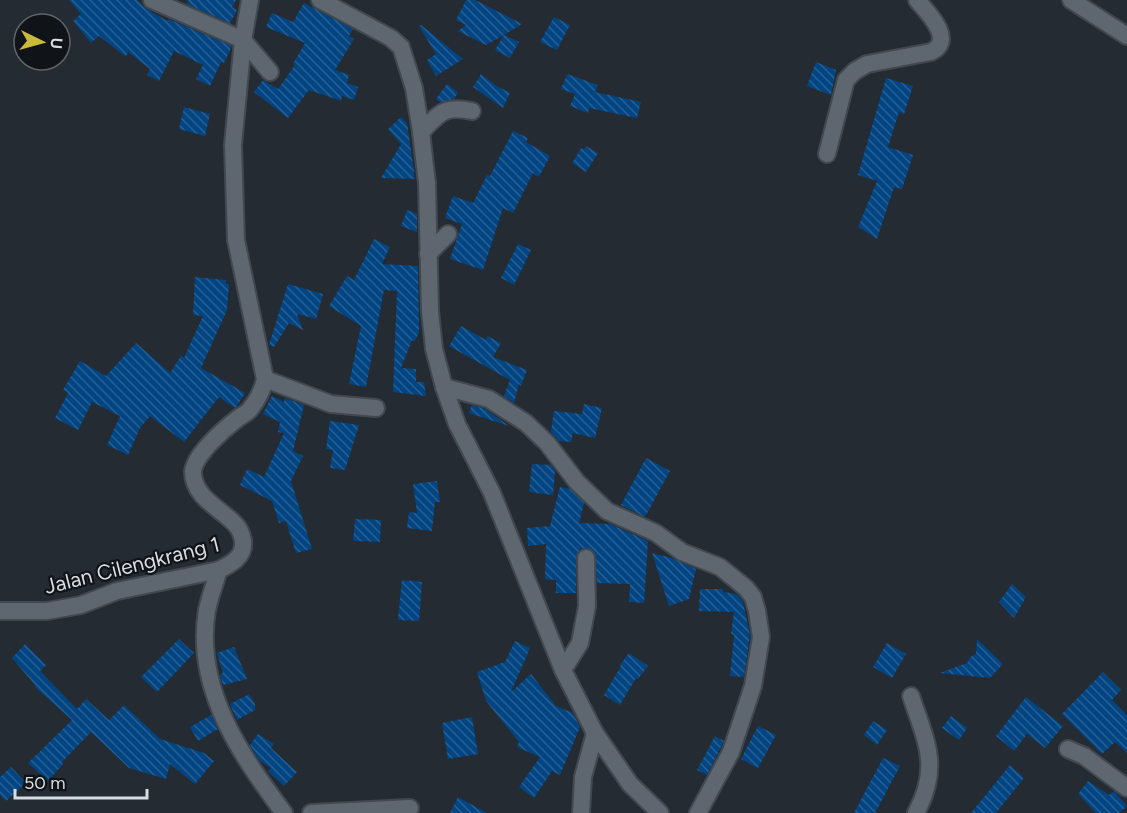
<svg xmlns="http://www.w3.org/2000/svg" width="1127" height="813" font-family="Figtree,sans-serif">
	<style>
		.building { fill: url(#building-back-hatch) }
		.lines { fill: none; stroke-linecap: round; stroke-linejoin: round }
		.minor-casing { stroke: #42484f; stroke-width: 20 }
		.minor { stroke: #5e666f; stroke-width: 16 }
		.labels { text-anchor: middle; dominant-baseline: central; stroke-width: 4.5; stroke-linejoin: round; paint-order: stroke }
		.street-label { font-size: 21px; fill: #d8dde2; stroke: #101317 }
	</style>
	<defs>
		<pattern id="building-back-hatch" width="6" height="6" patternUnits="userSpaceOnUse" patternTransform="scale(1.5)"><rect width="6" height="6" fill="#024582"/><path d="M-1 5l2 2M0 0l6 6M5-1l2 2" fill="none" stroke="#265f93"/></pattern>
	</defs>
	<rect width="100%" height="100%" fill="#242b33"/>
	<g class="building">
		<path d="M69 0H137L147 9 167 21 168 19 232 46 224 63 221 62 210 86 196 79 203 65 174 51 159 81 147 75 150 69 128 52 126 57 99 36 91 43 73 21 81 14Z"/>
		<path d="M188 0H236L232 7 237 10 230 23 187 4Z"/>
		<path d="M466 0H475L522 24 504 35 519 42 510 58 495 50 504 35 486 45 458 31 466 25 456 20Z"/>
		<path d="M304 3 353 29 349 36 354 39 335 70 349 75 347 83 358 87 354 100 342 96 341 101 309 90 288 118 254 92 263 80 278 89 295 65 293 64 305 43 266 27 272 13 293 22Z"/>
		<path d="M554 17 570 25 557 50 540 42Z"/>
		<path d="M421 25 463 59 436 76 427 60 436 54 419 26Z"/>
		<path d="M816 62 836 70 831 95 807 86Z"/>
		<path d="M481 74 495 85 510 93 503 108 473 87Z"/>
		<path d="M567 74 598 85 595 92 641 102 637 118 589 108 588 113 570 106 575 94 561 89Z"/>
		<path d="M886 78 913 86 904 114 899 112 888 147 913 155 902 189 894 187 877 239 858 227 877 181 858 175Z"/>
		<path d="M447 84 458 92 454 99 440 102 436 99Z"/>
		<path d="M184 107 210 114 205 136 179 129Z"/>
		<path d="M401 117 407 123 415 179 381 178 401 144 388 129Z"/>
		<path d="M513 131 528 138 526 142 550 156 539 177 533 173 513 213 503 208 483 270 450 259 462 224 445 218 453 196 473 203 487 175 490 176Z"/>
		<path d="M586 146 598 153 586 172 572 163 581 148 584 150Z"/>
		<path d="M407 210 417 214V232L401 226Z"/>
		<path d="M374 239 390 247 382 264 418 266 419 332 415 341 412 340 401 368 416 369V382H424L426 396 393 392 397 291 384 290 366 387 349 384 361 326 329 306 347 276 354 280Z"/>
		<path d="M518 244 531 250 514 285 501 278Z"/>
		<path d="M195 277 226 280V284H229L227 310 201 368 245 393 237 406 235 408 219 397 184 442 150 416 140 428 128 455 107 445 120 416 92 402 78 430 55 418 68 393 63 390 80 361 106 376 136 343 170 373 181 356 184 358 203 316 193 315Z"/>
		<path d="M288 284 323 294 316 319 297 314 303 330 289 323 274 347 269 345Z"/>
		<path d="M461 326 486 340 487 336 501 343 493 357 527 370 521 386 519 384 514 403 504 396 510 380 449 346Z"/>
		<path d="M272 396 284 402 285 398 304 405 293 451 303 456 291 481 312 549 296 553 286 521 279 523 272 501 240 485 247 469 264 477 284 433 278 432 280 422 263 414Z"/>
		<path d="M584 404 602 408 595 438 573 433 571 442 559 441 551 432 554 411 582 414Z"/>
		<path d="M472 405 485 409 509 426 469 413Z"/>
		<path d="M330 421 359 425 345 470 330 468 333 450 326 449Z"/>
		<path d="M646 458 670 471 645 517 621 505Z"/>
		<path d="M532 464 551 465 555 471 553 495 529 492Z"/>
		<path d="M437 481 440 502H435L432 531 407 528 409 512 417 513 413 484Z"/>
		<path d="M560 487 570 489 584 503 579 523 610 524 648 541 644 603 629 602 630 584 597 583 595 553 586 548 580 549 576 558V593H556V580L545 579 546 544 528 546 527 528 550 526Z"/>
		<path d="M355 519 381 520 380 542 353 541Z"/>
		<path d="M652 553 672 558 696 569 689 599 669 606Z"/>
		<path d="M402 580 422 582 419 621 398 620Z"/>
		<path d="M1012 584 1026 597 1014 618 999 602Z"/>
		<path d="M700 589H723V592L737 594 743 602 750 635 744 677 730 676 734 635 731 634 734 612 699 611Z"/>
		<path d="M179 639 194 653 157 692 141 677Z"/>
		<path d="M977 639 1003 664 990 678 940 673 967 663 970 657 976 654Z"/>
		<path d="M515 641 530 648 511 692 531 674 556 706 573 713 580 727 560 775 552 771 534 798 519 787 540 757 517 747 519 742 486 701 477 672 505 662Z"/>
		<path d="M887 643 906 654 892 678 873 667Z"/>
		<path d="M25 644 46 665 40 671 77 709 86 699 109 720 124 705 160 739 204 753 214 761 195 784 170 764 166 779 129 768 91 732 62 762 63 764 48 781 28 763 72 720 35 687 36 686 12 658Z"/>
		<path d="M234 647 247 679 223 685 220 675 223 673 217 653Z"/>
		<path d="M629 653 648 666 638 679 636 678 620 705 604 695 621 666 620 665Z"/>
		<path d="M1103 672 1121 690 1112 700 1127 715V753L1115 742 1102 754 1062 714Z"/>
		<path d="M249 694 255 704V710L237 720 230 704Z"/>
		<path d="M1026 697 1063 726 1045 748 1027 734 1014 751 996 736Z"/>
		<path d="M211 715 218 729 198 741 190 727Z"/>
		<path d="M951 716 967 728 959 740 942 728Z"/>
		<path d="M472 717 478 754 448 759 442 723Z"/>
		<path d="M873 721 887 730 877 745 864 735Z"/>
		<path d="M758 726 776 735 758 768 741 759Z"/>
		<path d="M258 734 274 744 271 748 297 772 284 786 268 771 271 768 260 761 250 745Z"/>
		<path d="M715 736 724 741 707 775 697 770Z"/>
		<path d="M883 758 900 766 875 813H854Z"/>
		<path d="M1010 765 1024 778 996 813H971Z"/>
		<path d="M11 767 26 783 6 801 0 795V777Z"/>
		<path d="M1088 781 1109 795 1114 791 1127 806 1119 813H1096L1078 794Z"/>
		<path d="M458 797 487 813H450Z"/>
	</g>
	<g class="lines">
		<g class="minor-casing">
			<g id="minor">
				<path d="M152 0 243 40 270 72"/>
				<path d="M320 0 391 38 401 47 414 88 421 132 427 183 430 311 434 349 444 387 457 424 492 493 563 670 595 733 630 784 660 813"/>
				<path d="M1071 0 1127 36"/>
				<path d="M421 132C440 113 444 105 472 111"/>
				<path d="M827 154 846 80 855 71 867 64 931 52C956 40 927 12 917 0"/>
				<path d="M428 254 448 234"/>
				<path d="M265 379 331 404 376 408"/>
				<path d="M444 387 489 399 526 423 547 443 577 482 607 511 656 533 682 552 720 567 746 588 753 597 757 611 761 637 753 686 731 752 698 813"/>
				<path d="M219 570C215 583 210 596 207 610 194 688 240 754 284 813"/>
				<path d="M0 611H47L81 605 117 591 219 570C231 564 245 557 243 541 242 535 240 529 235 524 221 509 193 497 193 472 194 455 224 429 237 419 242 415 248 413 251 408 258 399 263 389 265 379L236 240 233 145 243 40 250 0"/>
				<path d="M563 670 580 643 587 606 586 558"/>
				<path d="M911 696C926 742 941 766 916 813"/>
				<path d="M1068 749 1084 756 1127 788"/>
				<path d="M311 813 410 808"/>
				<path d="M581 813 583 777 595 733"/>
			</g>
		</g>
		<use href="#minor" class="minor"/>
	</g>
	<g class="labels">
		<g class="street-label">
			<text transform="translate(132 565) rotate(-14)">Jalan Cilengkrang 1</text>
		</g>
	</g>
	<g transform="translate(42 42) rotate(95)"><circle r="28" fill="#101317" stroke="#606468" stroke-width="1.5"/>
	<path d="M0-4.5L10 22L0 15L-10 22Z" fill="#cbba39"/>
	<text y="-9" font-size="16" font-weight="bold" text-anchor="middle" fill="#d8dde2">U</text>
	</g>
	<path d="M15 789v9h132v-9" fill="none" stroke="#d8dde2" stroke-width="3"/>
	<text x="24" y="789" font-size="18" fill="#d8dde2" stroke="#101317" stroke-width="4.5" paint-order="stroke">50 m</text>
</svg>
